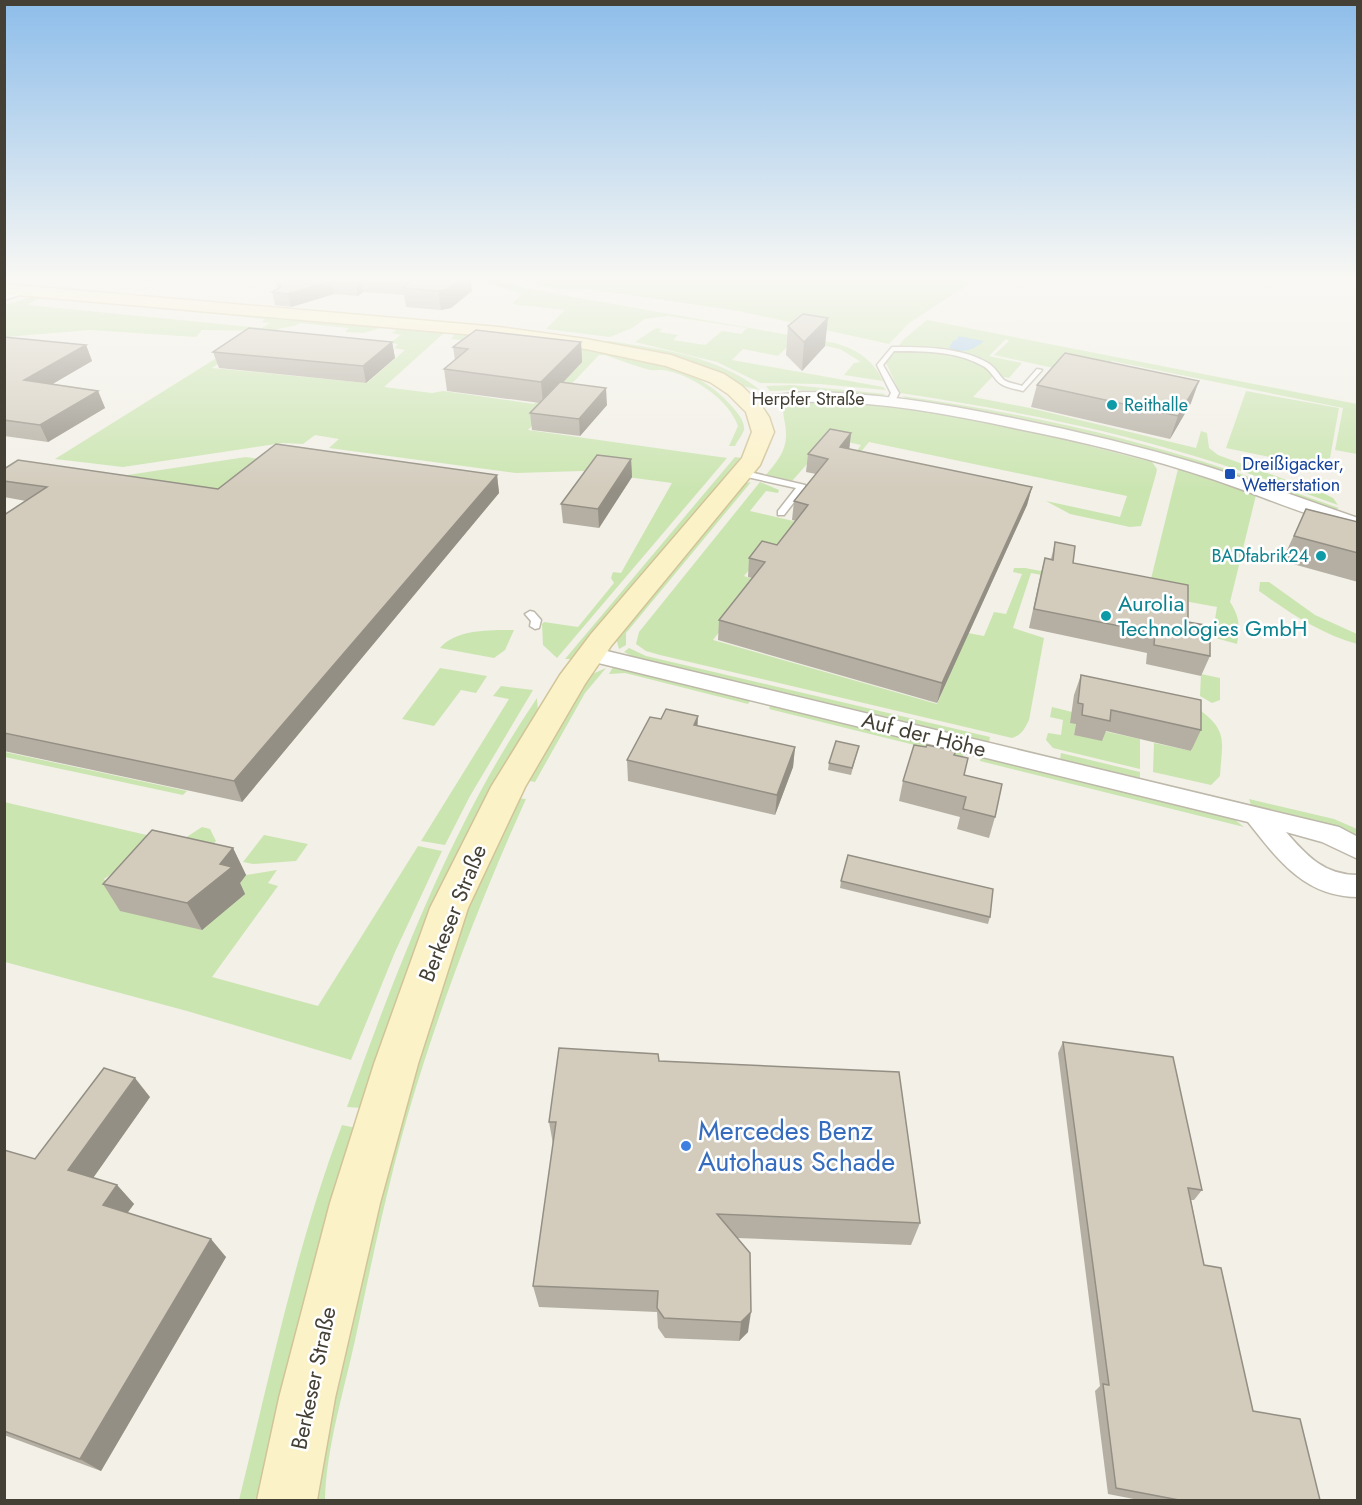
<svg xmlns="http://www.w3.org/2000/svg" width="1362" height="1505" font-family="Jost,sans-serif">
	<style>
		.green { fill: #cbe5b1 }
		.water { fill: #a6cbec }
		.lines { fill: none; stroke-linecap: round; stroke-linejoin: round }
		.service-casing { stroke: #bdb8aa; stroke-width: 3 }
		.minor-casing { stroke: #bdb8aa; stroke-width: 3 }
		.secondary-casing { stroke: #d0c498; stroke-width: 3 }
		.service { fill: #fff; fill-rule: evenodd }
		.minor { fill: #fff; fill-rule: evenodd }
		.secondary { fill: #fcf2c8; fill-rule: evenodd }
		.wall { fill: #b5afa3 }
		.shaded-wall { fill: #948f84 }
		.building { fill: #d3ccbd; stroke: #948f84; stroke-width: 1.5 }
		.culture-dot { fill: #0f9aa8; stroke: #fff; stroke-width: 2 }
		.transit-dot { fill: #1a4fb4; stroke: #fff; stroke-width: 2 }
		.shop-dot { fill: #3f7fe0; stroke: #fff; stroke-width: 2 }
		.labels { text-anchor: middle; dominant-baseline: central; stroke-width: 5; stroke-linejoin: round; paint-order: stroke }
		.far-street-label { font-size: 18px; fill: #454036; stroke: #fff }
		.far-culture-label { font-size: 18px; fill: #0d838f; stroke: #fff; text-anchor: start }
		.far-transit-label { font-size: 18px; fill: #164399; stroke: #fff; text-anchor: start }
		.culture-label { font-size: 22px; fill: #0d838f; stroke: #fff; text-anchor: start }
		.street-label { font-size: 22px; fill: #454036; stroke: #fff }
		.near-shop-label { font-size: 27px; fill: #366cbe; stroke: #fff; text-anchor: start }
	</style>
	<rect width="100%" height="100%" fill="#f2f0e7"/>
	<g class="green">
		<path d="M473 278H495L527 289 835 343C858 350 872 359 883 381L844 375 854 363 861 362 840 349 791 339 786 344 789 345 778 356 743 349 732 360 883 387 886 390 819 384 760 383 717 362 635 342 656 328 662 329 659 332 678 335 673 340 705 345 722 331 741 334 747 328 668 316 645 319 632 328 610 337 546 329 565 310 512 304 522 294Z"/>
		<path d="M519 278H978L909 323 889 344 739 311 588 289C565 292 541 287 519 278Z"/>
		<path d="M37 295 136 304 133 306 42 297 27 305 262 328 270 323 262 322 265 319 142 307 146 305 281 316 278 319 283 320 288 317 381 326V328L363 333 345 332 349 328 300 323C292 329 284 325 275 331L202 330 196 337 90 330 5 337V305Z"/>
		<path d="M927 320 1357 404V454L1335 450 1343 408 1112 361 1099 378 994 355 1009 341 1006 339 989 356 1022 363 1009 378 994 375 973 397 1030 408 1196 448 1201 431 1207 433 1209 448 1218 455 1325 494 1333 498 1338 505C1290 488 1241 470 1191 455 1096 426 998 408 900 393L886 363 903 340Z"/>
		<path d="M400 327 473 334 482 342 451 339 455 334 444 333 384 387 432 393 443 391 534 404 576 361 562 345C621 355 695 359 735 410 739 415 745 422 744 430 742 436 737 441 735 446H729L738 426C729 400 695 377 668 371 662 369 656 371 650 370 635 366 620 360 605 355H599L528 430 727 458 557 658 543 645 542 624 544 622 578 627 614 583 611 578 613 572 621 573 672 483 582 471 516 473 329 448 339 439 315 435 303 444 283 443 123 467 55 459 247 339V344L212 368 367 383 405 350 394 348 398 344 390 343 401 335 392 333Z"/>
		<path d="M609 341C661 349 718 356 760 390L742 386 702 366 603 344Z"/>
		<path d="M792 385 886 394 879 397 805 390 770 391 766 386Z"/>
		<path d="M1246 391 1339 408 1328 469 1226 448Z"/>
		<path d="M902 396C1013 411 1123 435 1229 470L1226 472 1211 467 1208 469 910 401Z"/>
		<path d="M817 402 895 406 947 415 1058 438 1152 462 1157 469 1156 474 1142 523 1141 526 1130 527 1070 514 1046 501 1120 517 1127 496 869 442 854 460 851 459 861 445 830 438 792 481 765 476C776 463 787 451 786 433 786 425 783 417 783 409L795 404Z"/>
		<path d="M246 457 266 460 226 491 95 480Z"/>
		<path d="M735 457 742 458 574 659H565Z"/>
		<path d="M1178 469 1256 495 1230 602C1240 617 1240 627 1237 644L1212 637 1217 607 1031 573 1013 628 1044 638 1029 720C1025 728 1022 735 1012 738L660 655 646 651 636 644 639 632 760 482 779 490 778 493 766 491 750 511 802 523 772 562 758 559 744 576 759 581 713 640 937 704 968 633 984 636 994 612 1006 614 1022 574 1013 572 1014 568H1025L1148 591Z"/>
		<path d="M1235 472 1339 508 1331 511 1246 482 1248 479 1232 474Z"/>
		<path d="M751 482 626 633V645L619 649 616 638 742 484Z"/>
		<path d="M1260 582H1269L1315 615 1357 634V644C1321 634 1290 613 1259 591Z"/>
		<path d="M514 630 505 650 494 658 440 648C456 629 490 630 514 630Z"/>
		<path d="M629 648 646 656 990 737 989 742 638 659 624 652Z"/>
		<path d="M613 667 622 668 751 699 748 704 625 673 609 674Z"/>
		<path d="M440 668 487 676 476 693 461 690 434 726 402 719Z"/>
		<path d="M606 668 585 693 535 782 524 780 588 676Z"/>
		<path d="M1201 674 1220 678V700L1212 703 1200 696Z"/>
		<path d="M501 686 533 690 470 796 445 845 421 841 509 699 493 696Z"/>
		<path d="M537 698 538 712 361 1108 347 1107C398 966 452 823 537 698Z"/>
		<path d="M771 704 964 751 963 757 769 709Z"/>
		<path d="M1052 707 1072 712 1076 724 1074 735 1103 731 1140 739V769L1053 748 1046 740 1048 733 1061 735 1063 720 1050 717Z"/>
		<path d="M1197 708C1229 731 1222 740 1220 776L1211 785 1153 772 1154 743 1192 751 1191 731Z"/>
		<path d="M5 752 187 791 183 795 5 757Z"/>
		<path d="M1061 753 1140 772V778L1060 760Z"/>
		<path d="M981 755 1229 815 1244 827 980 761Z"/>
		<path d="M516 798 526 799C487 885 453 972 424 1062 395 1150 376 1241 357 1331 346 1384 326 1447 325 1500H311L364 1225 465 910Z"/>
		<path d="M1249 799 1334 819 1357 829V836L1334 825 1251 805Z"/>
		<path d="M4 802 164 839 104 879 110 887 202 827 210 829 216 841 197 864 233 891 246 875 277 870 268 883 278 886 212 977 318 1006 418 846 442 851 395 952 351 1060 187 1011 5 962Z"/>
		<path d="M264 835 308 844 296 861 253 864 243 862Z"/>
		<path d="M342 1125 356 1128 263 1479 255 1500H239C270 1375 296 1247 342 1125Z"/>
	</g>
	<path class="water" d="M958 336 984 341C973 350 964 354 949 348L953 341 958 339Z"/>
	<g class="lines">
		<g class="service-casing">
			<g id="service">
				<path d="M892 347C923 347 961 347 988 363 996 368 998 374 1004 380 1008 383 1017 384 1022 386L1037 369 1042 370 1023 391C1016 389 1007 388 1001 384 994 380 992 370 981 365 956 351 922 351 894 351L883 365 899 393 894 403H891L887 401 891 393 877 365Z"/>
				<path d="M741 470 805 485 806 487 784 515H778V511L796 488 738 475 737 473Z"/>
				<path d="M530 611 534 612 541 620 539 628 535 629 530 626 531 621 525 614Z"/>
			</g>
		</g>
		<g class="minor-casing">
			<g id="minor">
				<path d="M22 286 28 290 26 293 4 300V293Z"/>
				<path d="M803 392C872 392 940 403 1007 417 1072 430 1138 446 1202 465 1254 481 1306 500 1358 518V529C1308 517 1260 495 1212 479 1147 457 1080 441 1014 428 926 409 838 394 748 406L741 402 748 398Z"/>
				<path d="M590 647 1339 827 1358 837V859L1322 842 1286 832C1307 856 1324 875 1358 875V897C1305 897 1278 860 1248 822L582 659 579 654 582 649Z"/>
			</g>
		</g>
		<g class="secondary-casing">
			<path id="secondary" d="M4 284 499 327 586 339 671 355 724 374 742 386 761 405 769 417 774 432 760 465 611 646 585 684 525 787 468 908 418 1064 380 1203 335 1398 317 1500H257L279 1398 330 1203 374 1064 430 908 491 787 560 675 591 634 742 458 752 432 746 412 728 394 710 382 666 366 586 349 499 337 4 294Z"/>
		</g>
		<use href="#service" class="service"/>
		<use href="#minor" class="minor"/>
		<use href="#secondary" class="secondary"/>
	</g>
	<g class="wall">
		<path d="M107 278H155L148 282 107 279Z"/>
		<path d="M279 278H470L472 291 451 308 441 310 406 307 404 295 363 292 358 296 334 294 291 307 275 305 272 292 278 289 275 280Z"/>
		<path d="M788 326 825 346 802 371 786 355Z"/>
		<path d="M4 337 86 345 92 361 52 384 98 391 105 408 48 442 4 436Z"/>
		<path d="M392 342 395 358 366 383 219 368 213 352Z"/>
		<path d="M581 342 582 362 563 383 607 405 580 436 532 430 530 413 540 403 447 391 444 369 455 360 453 347Z"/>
		<path d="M1037 385 1191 403 1170 439 1031 407Z"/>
		<path d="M851 433 849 449 1032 487 1027 505 937 703 718 640 719 620 752 578 748 577 749 558 777 545 796 521 792 520 794 501 816 474 806 472 808 454Z"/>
		<path d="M631 459 632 477 599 528 563 523 561 504Z"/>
		<path d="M4 469 218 489 497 475 499 493 242 802 4 751V515L26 501 4 497Z"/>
		<path d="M1306 509 1358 522V582L1282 561Z"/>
		<path d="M1055 542 1073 563 1188 622 1210 656 1201 676 1146 664 1147 653 1029 628 1040 577 1045 558 1051 559Z"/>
		<path d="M1081 675 1201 730 1191 751 1106 731 1102 741 1074 735 1076 724 1070 723 1074 695Z"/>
		<path d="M661 719 698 726 795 747 793 767 775 815 628 781 627 760Z"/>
		<path d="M859 746 851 775 828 770 829 763Z"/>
		<path d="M954 755 964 775 995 817 989 838 957 829 960 817 899 801 903 781Z"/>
		<path d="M233 848 246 875 240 883 245 894 202 930 120 911 103 884Z"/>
		<path d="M841 881 990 917 988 924 840 888Z"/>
		<path d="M1063 1042 1202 1190 1194 1200H1191L1204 1265 1253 1411 1320 1500H1139L1108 1494 1095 1391 1100 1386 1058 1053Z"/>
		<path d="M659 1061 920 1223 911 1245 737 1238 748 1332 739 1341 665 1338 658 1328 657 1312 539 1307 533 1286 553 1144 549 1122Z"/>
		<path d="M150 1097 93 1178 117 1185 134 1204 127 1213 226 1257 101 1471 4 1435V1150L35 1159Z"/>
	</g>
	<g class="shaded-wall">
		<path d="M146 278H155L148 282Z"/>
		<path d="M461 278H470L472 291 451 308 441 310 438 291Z"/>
		<path d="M360 280 363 292 358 296 356 283Z"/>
		<path d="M331 281 334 294 291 307 288 294Z"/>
		<path d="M828 318 825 346 802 371 804 342Z"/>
		<path d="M392 342 395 358 366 383 363 366Z"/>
		<path d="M581 342 582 362 543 403 541 382Z"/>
		<path d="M86 345 92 361 32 396 24 380Z"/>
		<path d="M1199 381 1191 403 1170 439 1178 416Z"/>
		<path d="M606 388 607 405 580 436 579 419Z"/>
		<path d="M98 391 105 408 48 442 40 425Z"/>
		<path d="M851 433 849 451 840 447Z"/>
		<path d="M631 459 632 477 599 528 598 509Z"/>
		<path d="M497 475 499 493 242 802 234 781Z"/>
		<path d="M1032 487 1027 505 937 703 942 683Z"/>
		<path d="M698 716 697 737 694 725Z"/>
		<path d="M795 747 793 767 775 815 777 795Z"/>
		<path d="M233 848 246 875 240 883 245 894 202 930 187 903Z"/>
		<path d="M135 1078 150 1097 86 1188 68 1170Z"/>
		<path d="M117 1185 134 1204 120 1223 103 1205Z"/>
		<path d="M211 1239 226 1257 101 1471 80 1459Z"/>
		<path d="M751 1312 748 1332 739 1341 741 1322Z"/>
	</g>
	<g class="building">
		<path d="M279 278H415L409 283 360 280 356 283 331 281 288 294 272 292 281 287 275 280Z"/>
		<path d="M415 278H461L448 289 438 291 403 288Z"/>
		<path d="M803 314 828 318 804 342 788 326Z"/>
		<path d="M249 328 392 342 363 366 213 352Z"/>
		<path d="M476 330 581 342 541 382 444 369 468 349 453 347Z"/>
		<path d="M4 337 86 345 24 380 98 391 40 425 4 420Z"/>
		<path d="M1065 353 1199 381 1178 416 1037 385Z"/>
		<path d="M560 382 606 388 579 419 530 413Z"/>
		<path d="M830 429 851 433 840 447 1032 487 942 683 719 620 765 562 749 558 762 541 777 545 808 505 794 501 828 459 808 454Z"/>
		<path d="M276 444 497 475 234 781 4 733V515L47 487 4 481V469L18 460 218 489Z"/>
		<path d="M597 455 631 459 598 509 561 504Z"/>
		<path d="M1306 509 1358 522V553L1294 536Z"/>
		<path d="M1055 542 1075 546 1073 563 1188 585V622L1210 626V656L1154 645 1155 633 1034 609 1045 558 1053 560Z"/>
		<path d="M1081 675 1201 700V730L1111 710 1110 721 1082 715 1083 704 1078 703Z"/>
		<path d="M666 709 698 716 694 725 795 747 777 795 627 760 650 717 661 719Z"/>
		<path d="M836 741 859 746 852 768 829 763Z"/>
		<path d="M914 745 926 747 927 745 956 751 954 755 968 758 964 775 1002 784 995 817 963 809 966 797 903 781Z"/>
		<path d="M152 830 233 848 220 864 232 867 187 903 103 884Z"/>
		<path d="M848 855 993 889 990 917 841 881Z"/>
		<path d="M1063 1042 1173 1057 1202 1190 1188 1188 1204 1265 1221 1268 1253 1411 1300 1419 1320 1500H1179L1116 1488 1103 1384 1109 1385Z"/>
		<path d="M559 1048 658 1054 659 1061 899 1072 920 1223 717 1214 750 1253 751 1312 741 1322 664 1318 657 1308 658 1291 533 1286 556 1122H549Z"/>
		<path d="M104 1068 135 1078 68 1170 117 1185 103 1205 211 1239 80 1459 4 1431V1150L35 1159Z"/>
	</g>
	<linearGradient id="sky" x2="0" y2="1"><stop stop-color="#8dbdea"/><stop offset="0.57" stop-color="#f9f8f4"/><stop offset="1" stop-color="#f9f8f4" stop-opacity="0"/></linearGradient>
	<rect width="1362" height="489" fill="url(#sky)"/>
	<g class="culture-dot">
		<circle cx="1112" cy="405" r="6"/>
		<circle cx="1321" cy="556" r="6"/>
		<circle cx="1106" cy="616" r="6"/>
	</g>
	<rect class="transit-dot" x="1224" y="468" width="12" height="12" rx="3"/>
	<circle class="shop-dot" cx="686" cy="1146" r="6"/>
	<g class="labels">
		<g class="far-street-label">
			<text x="808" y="399">Herpfer Straße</text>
		</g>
		<g class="far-culture-label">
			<text x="1124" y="405">Reithalle</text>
			<text x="1309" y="556" text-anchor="end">BADfabrik24</text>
		</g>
		<g class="far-transit-label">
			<text x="1242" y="464">Dreißigacker,<tspan x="1242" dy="21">Wetterstation</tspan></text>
		</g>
		<g class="culture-label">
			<text x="1118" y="603">Aurolia<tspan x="1118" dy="25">Technologies GmbH</tspan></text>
		</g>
		<g class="street-label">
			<text transform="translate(924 734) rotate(14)">Auf der Höhe</text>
			<text transform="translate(452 913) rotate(-68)">Berkeser Straße</text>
			<text transform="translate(313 1378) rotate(-78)">Berkeser Straße</text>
		</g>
		<g class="near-shop-label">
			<text x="698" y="1130">Mercedes Benz<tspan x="698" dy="31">Autohaus Schade</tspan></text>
		</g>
	</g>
	<rect width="1362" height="1505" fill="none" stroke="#454036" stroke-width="12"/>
</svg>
